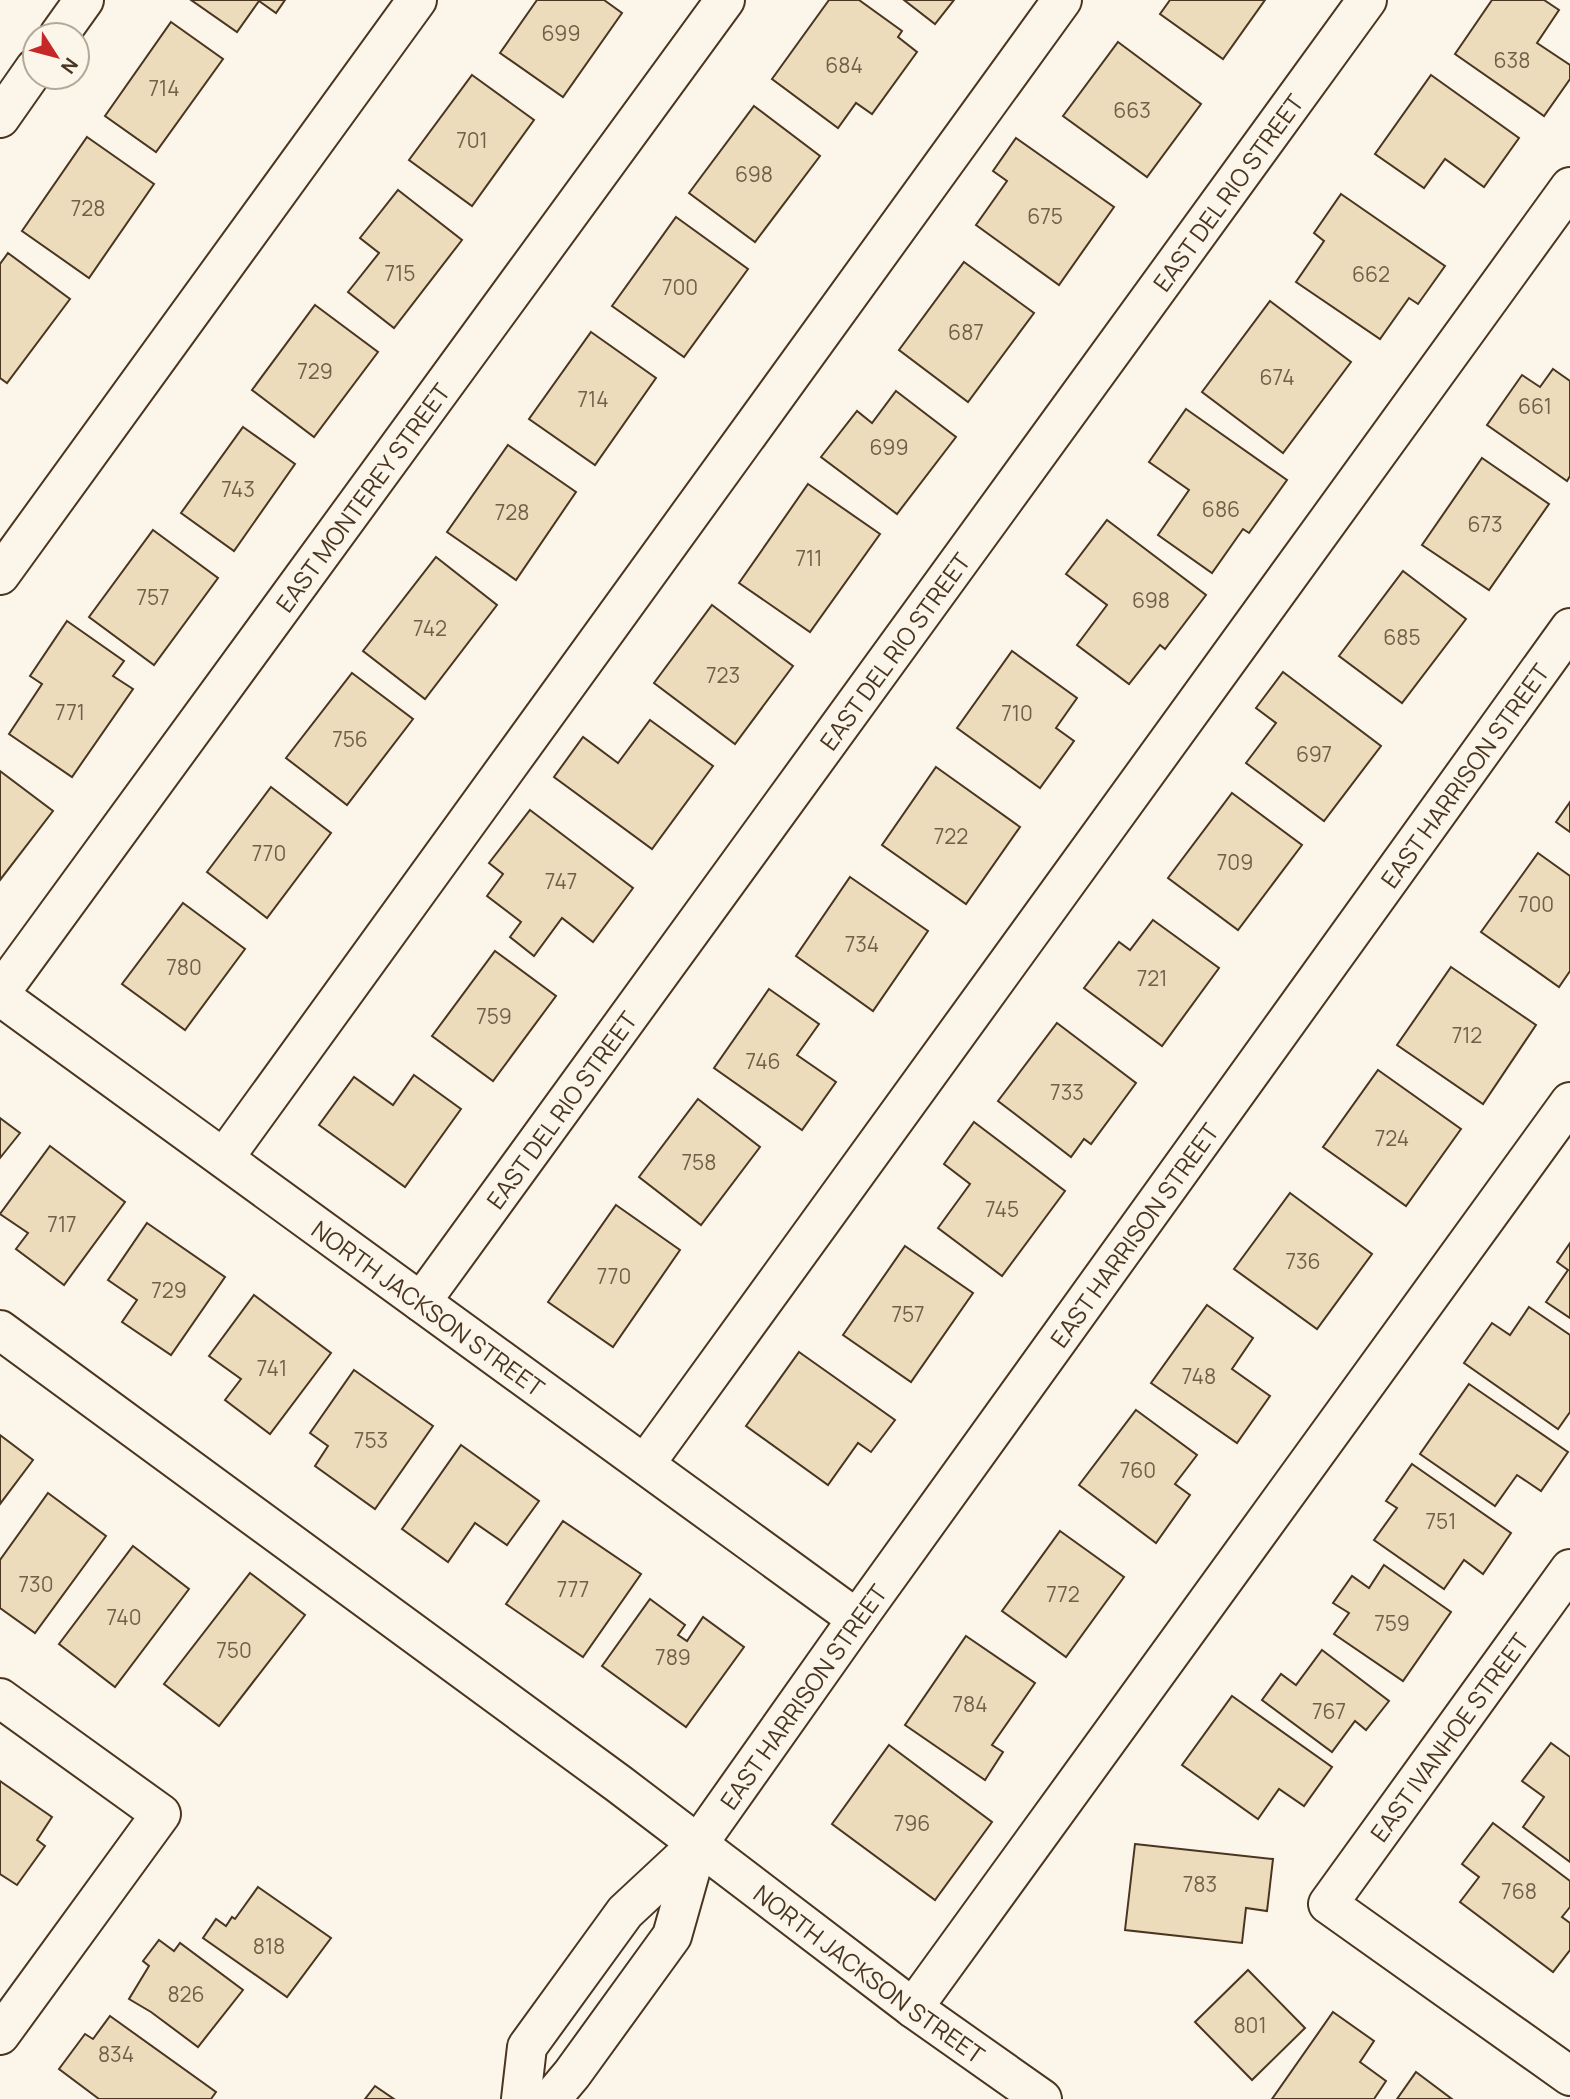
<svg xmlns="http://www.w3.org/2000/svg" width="1570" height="2099" font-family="Manrope,sans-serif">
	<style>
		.building { fill: #ecdcbc; stroke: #4a3520; stroke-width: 2 }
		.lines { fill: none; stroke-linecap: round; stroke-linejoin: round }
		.minor-casing { stroke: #4a3520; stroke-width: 42 }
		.minor { stroke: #fbf6e9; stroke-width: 38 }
		.labels { text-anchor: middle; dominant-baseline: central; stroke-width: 5; stroke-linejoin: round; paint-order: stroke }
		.number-label { font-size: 21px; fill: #725f47 }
		.street-label { font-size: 24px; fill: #4a3520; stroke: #fbf6e9 }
	</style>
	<rect width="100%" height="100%" fill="#fbf6e9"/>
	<g class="building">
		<path d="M191 0H285L276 13 259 1 237 32Z"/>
		<path d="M537 0H604L622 13 563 97 500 53Z"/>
		<path d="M829 0H859L902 31 898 37 917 52 872 114 856 103 838 128 772 79Z"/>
		<path d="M904 0H954L935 24Z"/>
		<path d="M1170 0H1265L1223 59 1160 14Z"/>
		<path d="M1492 0H1544L1559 10 1537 43 1570 65V79L1544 116 1455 54Z"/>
		<path d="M171 22 223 59 156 152 105 116Z"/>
		<path d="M1118 42 1201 104 1147 177 1063 116Z"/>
		<path d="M472 75 534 120 472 206 409 160Z"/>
		<path d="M1431 75 1519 138 1484 187 1445 159 1424 188 1375 154Z"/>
		<path d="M754 106 820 156 755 242 689 193Z"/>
		<path d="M87 137 154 184 89 278 22 231Z"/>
		<path d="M1016 138 1114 207 1059 285 976 225 1007 181 993 171Z"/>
		<path d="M398 190 462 240 394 328 348 292 379 253 360 238Z"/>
		<path d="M1341 194 1445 266 1418 304 1409 298 1380 339 1296 282 1324 241 1314 233Z"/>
		<path d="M676 217 748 269 684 357 612 306Z"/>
		<path d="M8 253 70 299 7 383 0 378V264Z"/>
		<path d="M964 262 1034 313 968 402 899 350Z"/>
		<path d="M1270 301 1351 362 1283 453 1202 392Z"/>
		<path d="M315 305 378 352 314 437 252 390Z"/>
		<path d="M591 332 656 378 595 465 529 419Z"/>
		<path d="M1553 369 1570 381V476L1567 481 1487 425 1522 375 1540 387Z"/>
		<path d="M896 391 956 437 897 514 821 457 857 411 872 423Z"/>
		<path d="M1186 409 1287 480 1249 533 1243 529 1212 573 1158 535 1189 490 1149 462Z"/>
		<path d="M243 427 295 464 234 551 181 513Z"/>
		<path d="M508 445 576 492 516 580 447 532Z"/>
		<path d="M1482 458 1549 504 1489 590 1422 545Z"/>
		<path d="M808 484 880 534 810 632 739 583Z"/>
		<path d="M1107 520 1206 595 1165 649 1160 645 1129 684 1077 645 1107 605 1066 574Z"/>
		<path d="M153 530 218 578 154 665 89 617Z"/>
		<path d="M436 557 497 605 425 699 363 651Z"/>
		<path d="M1403 571 1466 619 1402 703 1339 656Z"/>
		<path d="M712 605 793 666 735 744 654 683Z"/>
		<path d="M67 621 124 661 113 676 133 689 72 777 9 734 42 684 30 676Z"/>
		<path d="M1012 651 1077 698 1056 728 1074 741 1040 788 957 728Z"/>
		<path d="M1283 672 1381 746 1324 821 1246 763 1276 723 1256 708Z"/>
		<path d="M352 673 413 719 347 805 286 758Z"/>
		<path d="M650 720 713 766 652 849 554 777 583 737 618 763Z"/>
		<path d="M936 767 1020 827 966 904 882 845Z"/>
		<path d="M0 771 53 811 0 880Z"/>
		<path d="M271 787 331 833 267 918 207 872Z"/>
		<path d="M1232 793 1302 845 1238 930 1168 878Z"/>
		<path d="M1570 802V832L1556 822Z"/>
		<path d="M530 810 633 888 593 942 562 918 534 956 510 937 521 922 487 896 503 874 489 863Z"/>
		<path d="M1538 853 1570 876V971L1559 987 1481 932Z"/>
		<path d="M850 877 928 931 873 1011 796 956Z"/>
		<path d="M183 903 245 949 185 1030 122 984Z"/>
		<path d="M1153 920 1219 968 1162 1046 1084 988 1119 942 1130 950Z"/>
		<path d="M495 951 556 996 493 1081 432 1036Z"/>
		<path d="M1451 967 1536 1025 1483 1104 1397 1045Z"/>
		<path d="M769 989 819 1024 797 1055 836 1082 802 1130 714 1068Z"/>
		<path d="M1057 1023 1136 1083 1091 1144 1084 1139 1071 1157 998 1101Z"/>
		<path d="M1378 1070 1461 1129 1406 1206 1323 1147Z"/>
		<path d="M414 1075 461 1109 405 1187 319 1125 354 1077 393 1105Z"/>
		<path d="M698 1099 760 1147 701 1225 639 1177Z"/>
		<path d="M0 1118 20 1133 0 1158Z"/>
		<path d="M974 1122 1065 1191 1002 1276 938 1228 970 1184 944 1164Z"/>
		<path d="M50 1146 125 1202 64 1285 16 1249 28 1233 0 1214Z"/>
		<path d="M1290 1193 1372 1254 1317 1329 1234 1269Z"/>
		<path d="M616 1205 680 1250 613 1347 548 1302Z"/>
		<path d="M147 1223 225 1277 171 1355 122 1322 137 1300 108 1280Z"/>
		<path d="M1570 1243V1318L1546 1302 1568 1270 1557 1262Z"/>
		<path d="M905 1246 973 1293 911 1382 843 1335Z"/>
		<path d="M254 1295 331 1353 270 1434 225 1400 241 1379 209 1356Z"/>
		<path d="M1207 1305 1253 1338 1232 1369 1270 1396 1237 1443 1151 1383Z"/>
		<path d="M1529 1307 1570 1335V1412L1558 1429 1464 1363 1492 1323 1510 1335Z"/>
		<path d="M799 1352 895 1420 871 1452 858 1443 828 1485 746 1426Z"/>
		<path d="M354 1370 433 1426 375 1509 315 1466 328 1446 310 1433Z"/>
		<path d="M1469 1384 1568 1452 1541 1491 1517 1475 1495 1506 1420 1454Z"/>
		<path d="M1136 1410 1197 1455 1175 1484 1190 1495 1156 1543 1079 1485Z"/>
		<path d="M0 1435 33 1460 0 1504Z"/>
		<path d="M461 1445 539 1501 507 1545 475 1523 448 1562 402 1529Z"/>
		<path d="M1412 1464 1511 1533 1483 1574 1464 1560 1444 1589 1374 1540 1397 1508 1386 1501Z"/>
		<path d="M48 1493 106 1536 35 1633 0 1608V1560Z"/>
		<path d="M563 1521 641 1574 583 1657 506 1604Z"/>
		<path d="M1060 1531 1124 1577 1066 1657 1002 1611Z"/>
		<path d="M133 1546 189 1589 115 1687 59 1644Z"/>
		<path d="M1384 1565 1451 1612 1403 1681 1334 1634 1349 1613 1333 1603 1352 1576 1369 1588Z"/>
		<path d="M250 1573 305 1615 219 1726 164 1684Z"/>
		<path d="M650 1599 685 1625 678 1635 687 1641 703 1617 744 1647 686 1727 602 1666Z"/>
		<path d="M966 1636 1035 1683 992 1745 1003 1752 985 1780 905 1725Z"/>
		<path d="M1322 1650 1389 1701 1366 1730 1355 1721 1332 1752 1262 1700 1281 1674 1296 1685Z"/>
		<path d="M1232 1696 1332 1767 1304 1806 1279 1789 1258 1819 1182 1765Z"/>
		<path d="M1551 1743 1570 1757V1862L1523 1827 1544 1797 1522 1781Z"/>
		<path d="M889 1745 992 1822 935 1900 832 1824Z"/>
		<path d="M0 1781 52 1817 37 1840 45 1846 17 1885 0 1874Z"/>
		<path d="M1493 1823 1570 1881V1907L1562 1917 1570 1923V1950L1553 1972 1460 1902 1479 1877 1462 1864Z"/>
		<path d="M1135 1844 1273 1859 1267 1911 1246 1908 1242 1943 1125 1930Z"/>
		<path d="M258 1887 331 1938 287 1997 203 1938 216 1919 226 1926 232 1917 235 1919Z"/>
		<path d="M159 1940 174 1951 180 1943 243 1990 198 2047 151 2012 129 1999 149 1966 143 1961Z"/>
		<path d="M1248 1970 1305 2028 1252 2080 1195 2022Z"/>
		<path d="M1333 2012 1374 2041 1360 2062 1386 2081 1374 2099H1272Z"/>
		<path d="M110 2016 216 2092 211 2099H99L59 2069 85 2034 93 2039Z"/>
		<path d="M1416 2072 1452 2099H1397Z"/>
		<path d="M375 2086 394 2099H365Z"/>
	</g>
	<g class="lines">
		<g class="minor-casing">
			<g id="minor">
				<path d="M59 35 84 0"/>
				<path d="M0 118 35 68"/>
				<path d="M0 575 417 0"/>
				<path id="s1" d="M0 993 725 0"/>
				<path id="s2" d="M0 996 857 1619"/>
				<path d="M224 1158 1062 0"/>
				<path id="s3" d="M421 1302 1367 0"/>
				<path id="s4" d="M0 1330 619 1784 913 2008 1042 2099"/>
				<path d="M645 1464 1570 187"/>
				<path d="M1570 1569 1328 1904 1570 2076"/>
				<path d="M0 1698 161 1814 0 2035"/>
				<path d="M913 2008 1570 1102"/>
				<path id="s5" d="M521 2099 527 2047 625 1912 698 1844 857 1619 1570 628"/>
				<path d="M551 2099 572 2074 672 1936 698 1844"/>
			</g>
		</g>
		<use href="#minor" class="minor"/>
	</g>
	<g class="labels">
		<g class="number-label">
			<text x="561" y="33">699</text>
			<text x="1512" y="60">638</text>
			<text x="844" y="65">684</text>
			<text x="164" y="88">714</text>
			<text x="1132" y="110">663</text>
			<text x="472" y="140">701</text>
			<text x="754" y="174">698</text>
			<text x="88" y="208">728</text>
			<text x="1045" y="216">675</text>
			<text x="400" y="273">715</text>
			<text x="1371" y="274">662</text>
			<text x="680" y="287">700</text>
			<text x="966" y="332">687</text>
			<text x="315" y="371">729</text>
			<text x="1277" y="377">674</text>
			<text x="593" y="399">714</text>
			<text x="1535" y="406">661</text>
			<text x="889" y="447">699</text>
			<text x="238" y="489">743</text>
			<text x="1221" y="509">686</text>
			<text x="512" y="512">728</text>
			<text x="1485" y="524">673</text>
			<text x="809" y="558">711</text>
			<text x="153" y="597">757</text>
			<text x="1151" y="600">698</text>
			<text x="430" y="628">742</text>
			<text x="1402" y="637">685</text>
			<text x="723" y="675">723</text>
			<text x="70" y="712">771</text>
			<text x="1017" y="713">710</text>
			<text x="350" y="739">756</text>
			<text x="1314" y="754">697</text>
			<text x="951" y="836">722</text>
			<text x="269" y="853">770</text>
			<text x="1235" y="862">709</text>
			<text x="561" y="881">747</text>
			<text x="1536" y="904">700</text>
			<text x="862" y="944">734</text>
			<text x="184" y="967">780</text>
			<text x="1152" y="978">721</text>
			<text x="494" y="1016">759</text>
			<text x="1467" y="1035">712</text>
			<text x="763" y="1061">746</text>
			<text x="1067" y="1092">733</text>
			<text x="1392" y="1138">724</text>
			<text x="699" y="1162">758</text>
			<text x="1002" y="1209">745</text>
			<text x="62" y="1224">717</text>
			<text x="1303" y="1261">736</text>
			<text x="614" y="1276">770</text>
			<text x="169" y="1290">729</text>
			<text x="908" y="1314">757</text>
			<text x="272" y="1368">741</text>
			<text x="1199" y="1376">748</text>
			<text x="371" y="1440">753</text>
			<text x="1138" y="1470">760</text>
			<text x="1441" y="1521">751</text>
			<text x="36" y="1584">730</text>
			<text x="573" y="1589">777</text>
			<text x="1063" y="1594">772</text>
			<text x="124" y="1617">740</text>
			<text x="1392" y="1623">759</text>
			<text x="234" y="1650">750</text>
			<text x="673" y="1657">789</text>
			<text x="970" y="1704">784</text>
			<text x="1329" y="1711">767</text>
			<text x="912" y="1823">796</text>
			<text x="1200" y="1884">783</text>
			<text x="1519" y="1891">768</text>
			<text x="269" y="1946">818</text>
			<text x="186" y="1994">826</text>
			<text x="1250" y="2025">801</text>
			<text x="116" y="2054">834</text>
		</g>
		<g class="street-label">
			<text stroke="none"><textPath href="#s3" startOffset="1372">EAST DEL RIO STREET</textPath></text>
			<text stroke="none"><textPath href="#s1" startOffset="614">EAST MONTEREY STREET</textPath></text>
			<text stroke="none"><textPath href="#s3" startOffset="805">EAST DEL RIO STREET</textPath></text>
			<text stroke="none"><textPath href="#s5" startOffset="1634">EAST HARRISON STREET</textPath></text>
			<text stroke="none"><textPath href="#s3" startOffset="238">EAST DEL RIO STREET</textPath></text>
			<text stroke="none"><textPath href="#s5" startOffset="1068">EAST HARRISON STREET</textPath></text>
			<text stroke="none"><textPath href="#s2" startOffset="530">NORTH JACKSON STREET</textPath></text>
			<text stroke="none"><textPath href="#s5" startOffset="500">EAST HARRISON STREET</textPath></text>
			<text transform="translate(1449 1737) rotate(-54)">EAST IVANHOE STREET</text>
			<text stroke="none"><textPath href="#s4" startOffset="1082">NORTH JACKSON STREET</textPath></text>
		</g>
	</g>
	<g transform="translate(56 56) rotate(126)"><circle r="33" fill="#fbf6e9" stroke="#b4a999" stroke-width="2"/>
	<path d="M0-5L12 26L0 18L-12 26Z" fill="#c62828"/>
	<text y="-10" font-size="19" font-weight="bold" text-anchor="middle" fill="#4a3520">N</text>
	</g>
</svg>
